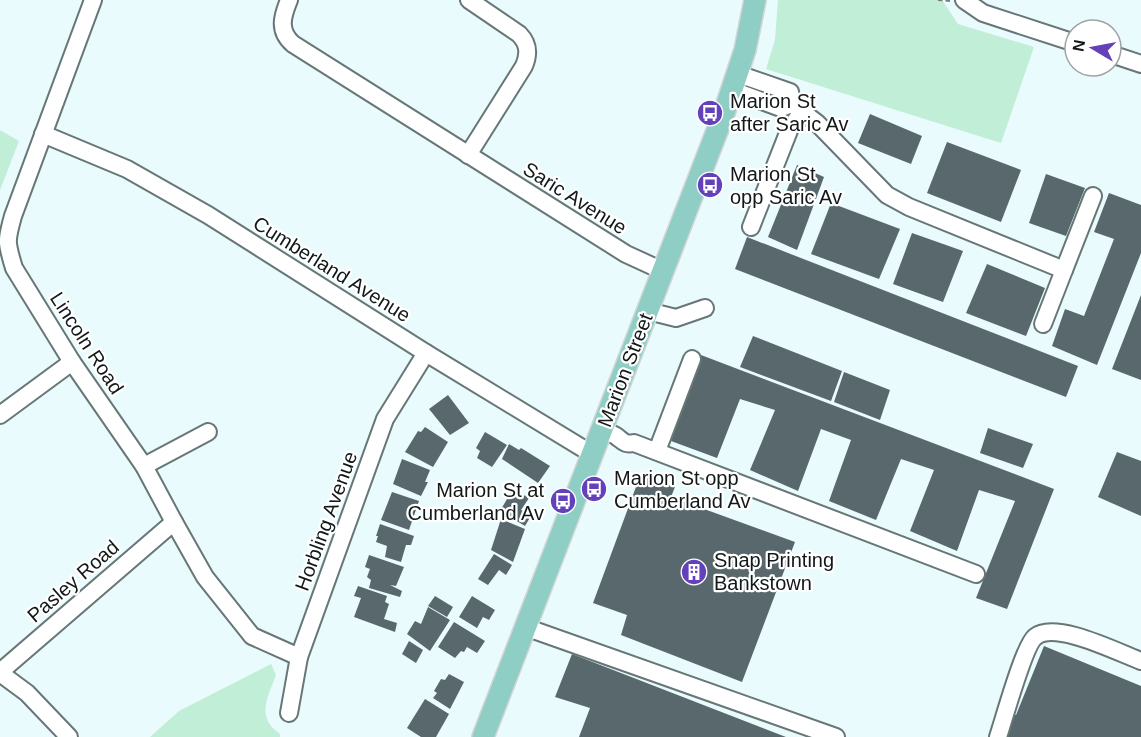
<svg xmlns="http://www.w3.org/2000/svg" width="1141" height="737" font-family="Helvetica,sans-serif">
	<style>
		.green { fill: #c1eed6 }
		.building { fill: #59686c }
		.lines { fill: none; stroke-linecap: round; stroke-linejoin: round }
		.minor-casing { stroke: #677677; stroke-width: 20 }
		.major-casing { stroke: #d4d5d5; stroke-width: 24 }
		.path { stroke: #748080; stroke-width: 2; stroke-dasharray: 4.5 3; stroke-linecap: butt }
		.minor { stroke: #fff; stroke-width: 16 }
		.major { stroke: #8fcec4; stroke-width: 21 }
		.labels { text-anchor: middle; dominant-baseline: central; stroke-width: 4.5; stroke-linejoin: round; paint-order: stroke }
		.poi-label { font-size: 20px; fill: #121818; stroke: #fff; text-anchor: start }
		.street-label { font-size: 20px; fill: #121818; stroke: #fff }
	</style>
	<rect width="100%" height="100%" fill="#e9fbfc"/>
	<g class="green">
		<path d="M778 0H942L958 24 1034 47 1001 143 766 69 775 40Z"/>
		<path d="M0 130 19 141 0 190Z"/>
		<path d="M271 664 276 675C268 697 255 717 280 734V737H150L179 711Z"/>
	</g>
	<g class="building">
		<path d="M870 114 922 136 911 164 858 143Z"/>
		<path d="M947 142 1021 170 1001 222 927 193Z"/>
		<path d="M797 165 824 177 797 250 768 237Z"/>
		<path d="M1046 174 1085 188 1066 236 1029 223Z"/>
		<path d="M1109 193 1141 205V253L1097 365 1052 346 1065 309 1084 316 1114 239 1094 232Z"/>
		<path d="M831 203 900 229 879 279 811 254Z"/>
		<path d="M912 233 963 251 943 302 893 284Z"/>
		<path d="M747 237 1078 366 1066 397 735 269Z"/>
		<path d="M987 264 1045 288 1026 336 966 313Z"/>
		<path d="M1141 295V380L1112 369Z"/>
		<path d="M753 336 842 371 831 401 740 367Z"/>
		<path d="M701 355 1054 489 1007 609 976 598 1015 501 979 490 957 551 910 531 934 470 901 459 876 520 829 501 851 440 821 429 798 491 750 470 775 410 740 399 717 458 671 441Z"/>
		<path d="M844 372 890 390 880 420 834 402Z"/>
		<path d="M448 395 469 423 450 435 429 409Z"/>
		<path d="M425 427 448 442 433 467 405 452 418 431 421 432Z"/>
		<path d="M988 428 1033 444 1023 468 980 453Z"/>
		<path d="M485 432 507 445 492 467 477 458 480 451 476 448Z"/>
		<path d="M509 444 519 450 521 448 550 466 538 483 502 459Z"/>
		<path d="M1117 452 1141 461V516L1098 497Z"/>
		<path d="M402 459 430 470 425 482H428L421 496 393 484Z"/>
		<path d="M640 476 675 487 671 497 795 542 742 682 621 635 627 615 593 603Z"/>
		<path d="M513 489 529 498 521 510 532 514 525 526 500 511Z"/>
		<path d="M392 492 419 501 409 530 381 520Z"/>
		<path d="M501 519 525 529 513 562 491 550Z"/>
		<path d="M380 524 414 536 411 545H406L401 562 385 557 387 546 376 542 378 536H376Z"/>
		<path d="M494 554 512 565 506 575 499 570 488 585 478 579Z"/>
		<path d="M369 555 404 567 396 586 390 585 402 591 400 597 369 588 371 580 367 577 370 569 365 567Z"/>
		<path d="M358 586 387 596 385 602 389 604 384 619 397 623 395 632 354 617 361 598 354 596Z"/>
		<path d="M435 596 453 607 447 617 428 606Z"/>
		<path d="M472 596 495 610 489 620 483 617 477 628 459 617Z"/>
		<path d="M428 607 450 620 430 651 407 634 415 621 421 624Z"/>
		<path d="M454 622 485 641 477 653 467 647 464 652 461 651 455 658 438 647Z"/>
		<path d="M409 641 423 650 416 663 402 654Z"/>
		<path d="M1044 646 1141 686V737H995L1006 710 1016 715Z"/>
		<path d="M572 654 786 737H579L590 708 555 697Z"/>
		<path d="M449 674 464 682 450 709 433 698 437 693 434 691 441 679 445 680Z"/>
		<path d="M425 699 449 714 436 737H421L407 728Z"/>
	</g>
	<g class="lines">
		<g class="minor-casing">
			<g id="minor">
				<path d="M93 0 13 216C6 241 6 242 14 268L72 362 144 466 174 522 205 577 252 636 299 657"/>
				<path d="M289 0C282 17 278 31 293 44L626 254 663 271"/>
				<path d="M964 0 983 13 1075 43"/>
				<path d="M1111 54 1141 64"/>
				<path d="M732 90 781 108 792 104 790 92 738 74"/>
				<path d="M792 104 817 123 887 195 909 207 1064 270 1093 196"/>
				<path d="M43 134 127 169 208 215 426 353 592 454"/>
				<path d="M468 155 524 66C529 54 529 44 519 34L469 0"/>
				<path d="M751 227 790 128 802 112"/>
				<path d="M648 311 676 318 705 308"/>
				<path d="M1043 324 1064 270"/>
				<path d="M0 415 72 362"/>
				<path d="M601 431C605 432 612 433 616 436 623 441 624 445 634 443L976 574"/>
				<path d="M657 451 692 359"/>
				<path d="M144 466 208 432"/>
				<path d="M525 627 836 737"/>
				<path d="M0 672 174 522"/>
				<path d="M0 673 27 693 69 737"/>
				<path d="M289 713 299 657 385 419 426 353"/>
				<path d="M998 737C1004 719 1024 646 1035 637 1055 620 1119 653 1141 661"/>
			</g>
		</g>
		<g class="major-casing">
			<path id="major" d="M483 737 724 113 745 50 755 0"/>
		</g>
		<path class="path" d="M938 0 950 1"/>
		<use href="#minor" class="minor"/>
		<use href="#major" class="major"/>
	</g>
	<defs>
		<g id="bus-disc" transform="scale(1.35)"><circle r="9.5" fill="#6241ba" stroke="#fff"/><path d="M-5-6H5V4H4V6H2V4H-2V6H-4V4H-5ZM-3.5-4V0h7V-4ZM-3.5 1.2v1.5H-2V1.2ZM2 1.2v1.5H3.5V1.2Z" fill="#fff"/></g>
		<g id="building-disc" transform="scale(1.35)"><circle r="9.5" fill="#6241ba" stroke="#fff"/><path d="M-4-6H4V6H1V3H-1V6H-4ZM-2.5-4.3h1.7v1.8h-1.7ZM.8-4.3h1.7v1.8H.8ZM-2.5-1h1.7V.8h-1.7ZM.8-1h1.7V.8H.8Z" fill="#fff"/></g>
	</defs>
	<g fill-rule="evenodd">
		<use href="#bus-disc" x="710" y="113"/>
		<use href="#bus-disc" x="710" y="185"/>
		<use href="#bus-disc" x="594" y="489"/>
		<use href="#bus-disc" x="563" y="501"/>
		<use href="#building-disc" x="694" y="572"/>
	</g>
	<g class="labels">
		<g class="poi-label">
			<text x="730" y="101">Marion St<tspan x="730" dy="23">after Saric Av</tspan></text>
			<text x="730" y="174">Marion St<tspan x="730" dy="23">opp Saric Av</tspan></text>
			<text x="614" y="478">Marion St opp<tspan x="614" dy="23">Cumberland Av</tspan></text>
			<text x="544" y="490" text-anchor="end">Marion St at<tspan x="544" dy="23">Cumberland Av</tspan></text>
			<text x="714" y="560">Snap Printing<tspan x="714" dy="23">Bankstown</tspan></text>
		</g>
		<g class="street-label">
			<text transform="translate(575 198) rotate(32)">Saric Avenue</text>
			<text transform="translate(332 269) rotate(32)">Cumberland Avenue</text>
			<text transform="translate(87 343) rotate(57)">Lincoln Road</text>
			<text transform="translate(625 370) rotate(-69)">Marion Street</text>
			<text transform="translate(326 521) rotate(-70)">Horbling Avenue</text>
			<text transform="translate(73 581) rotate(-41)">Pasley Road</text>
		</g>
	</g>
	<g transform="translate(1093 48) rotate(280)"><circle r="28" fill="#ffffff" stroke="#a0a3a3" stroke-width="1.5"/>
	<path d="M0-4.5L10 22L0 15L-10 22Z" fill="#6241ba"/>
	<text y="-9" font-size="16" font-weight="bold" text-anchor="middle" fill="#121818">N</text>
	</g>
</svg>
